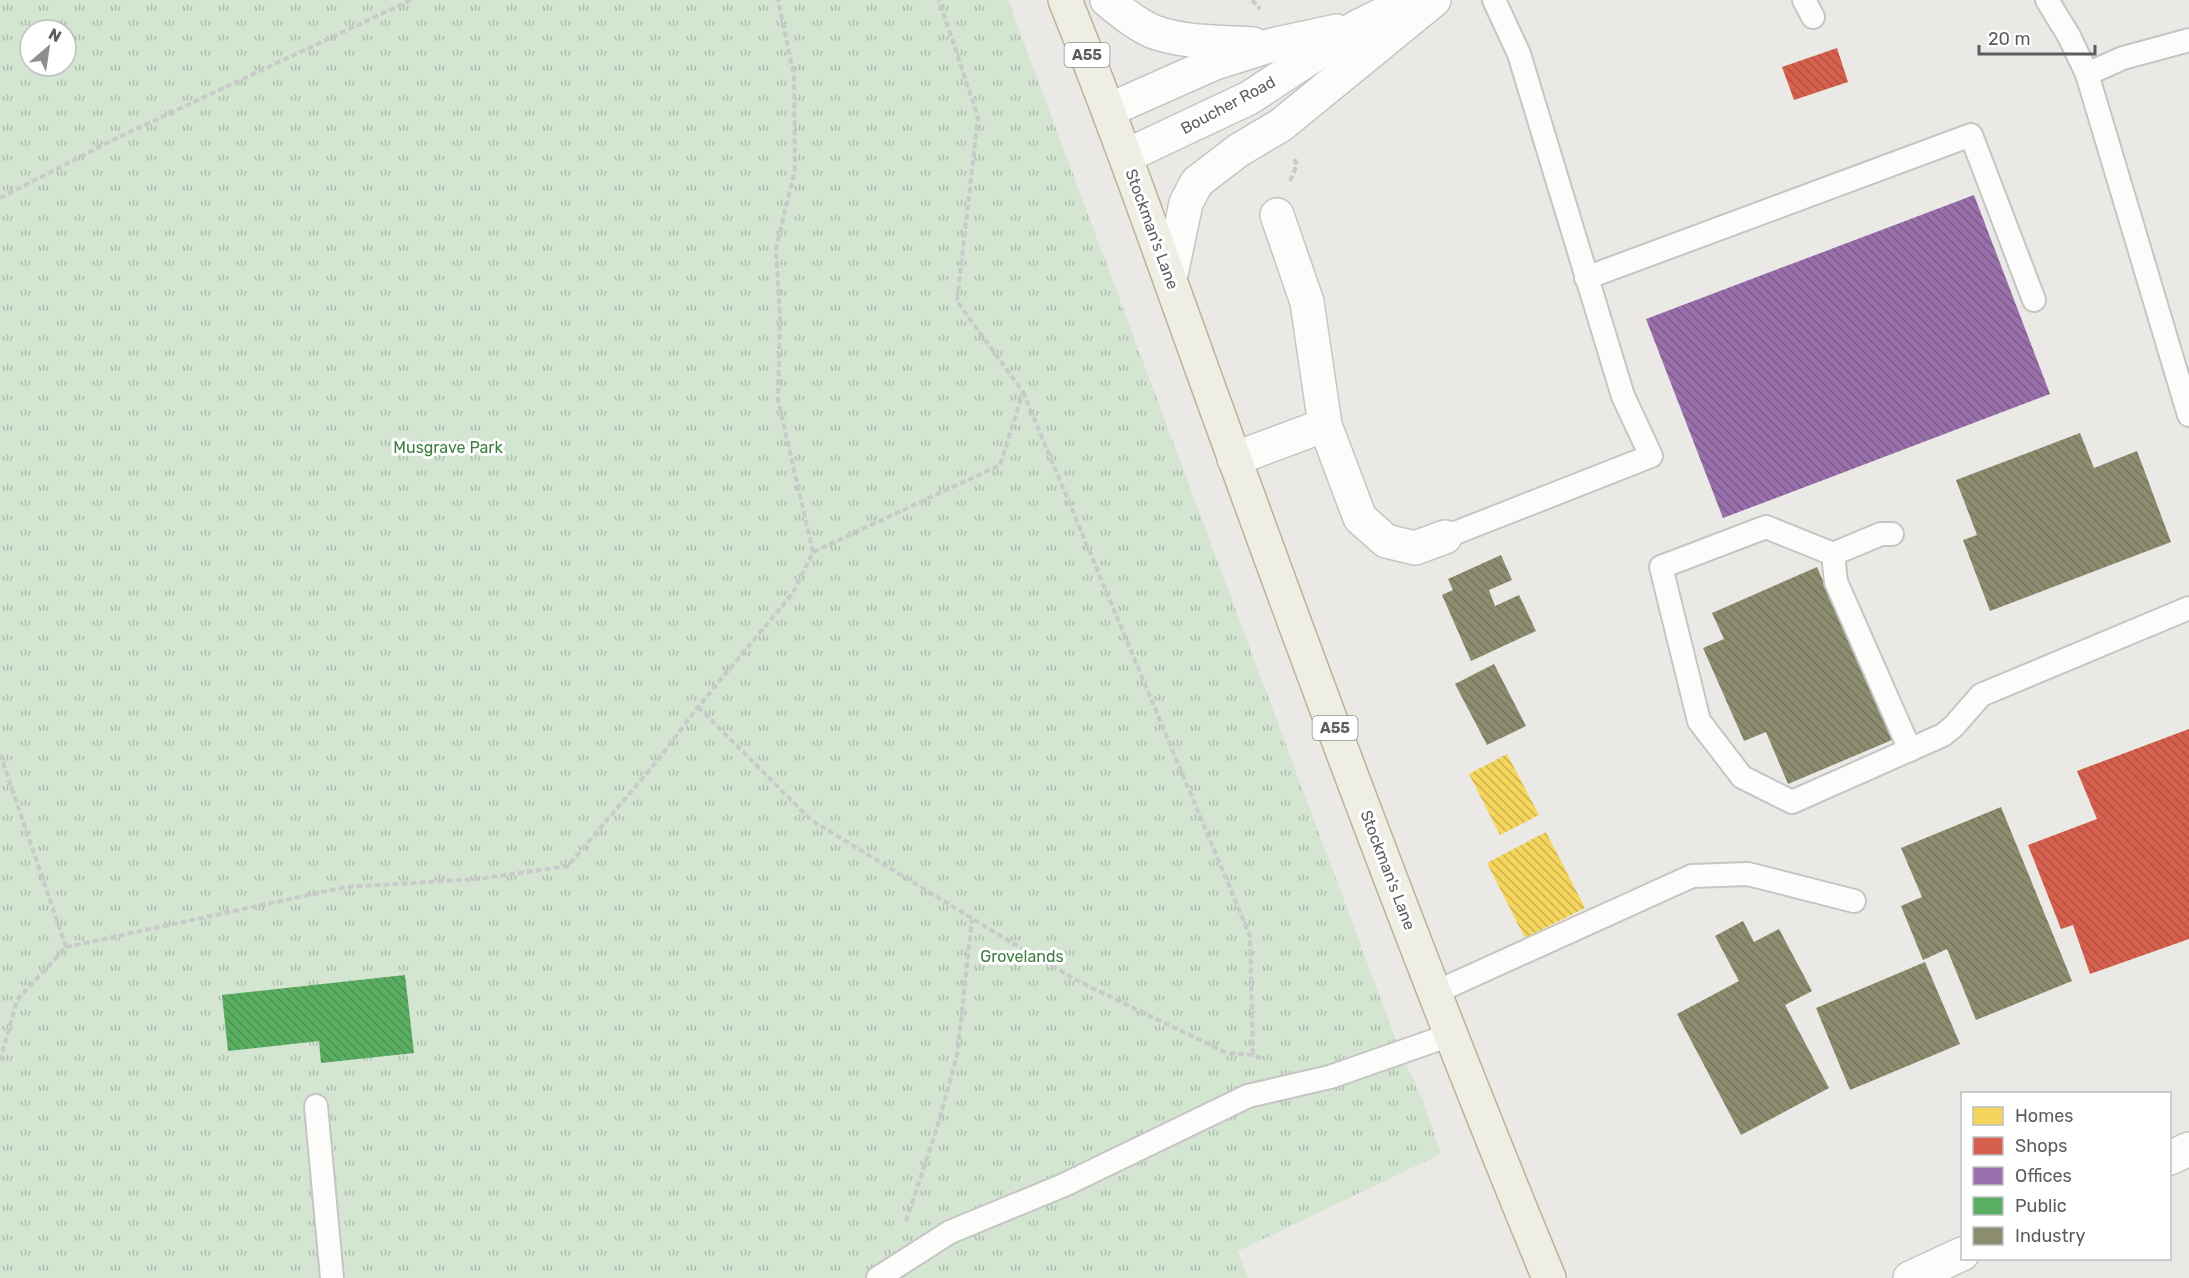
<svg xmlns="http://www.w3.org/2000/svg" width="2189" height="1278" font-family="Rubik,sans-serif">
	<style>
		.park { fill: url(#park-tufts); fill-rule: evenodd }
		.homes { fill: url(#homes-back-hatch) }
		.shops { fill: url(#shops-back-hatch) }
		.offices { fill: url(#offices-back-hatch) }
		.public { fill: url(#public-back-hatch) }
		.industry { fill: url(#industry-back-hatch) }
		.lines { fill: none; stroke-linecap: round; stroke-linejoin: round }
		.service-casing { stroke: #c6c5c5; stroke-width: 26 }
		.minor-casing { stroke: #c6c5c5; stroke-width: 36 }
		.tertiary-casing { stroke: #c6c5c5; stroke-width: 36 }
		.trunk-casing { stroke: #bdb296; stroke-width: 36 }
		.path { stroke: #c8cbc9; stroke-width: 4; stroke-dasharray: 6 3; stroke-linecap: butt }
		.service { stroke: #fcfcfb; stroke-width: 22 }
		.minor { stroke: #fcfcfb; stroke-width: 33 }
		.tertiary { stroke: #fcfcfb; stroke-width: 33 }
		.trunk { stroke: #efeee5; stroke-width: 33 }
		.labels { text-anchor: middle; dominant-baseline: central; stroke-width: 6; stroke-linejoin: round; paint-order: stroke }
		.shield { fill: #fff; stroke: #8c8e90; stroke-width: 1.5 }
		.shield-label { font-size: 15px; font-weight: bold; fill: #5b5e61 }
		.street-label { font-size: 16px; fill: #5b5e61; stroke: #fff }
		.park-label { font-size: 16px; fill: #3e7e42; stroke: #fff }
	</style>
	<defs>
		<pattern id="park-tufts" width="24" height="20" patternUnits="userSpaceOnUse" patternTransform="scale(1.5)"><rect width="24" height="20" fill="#d4e5d2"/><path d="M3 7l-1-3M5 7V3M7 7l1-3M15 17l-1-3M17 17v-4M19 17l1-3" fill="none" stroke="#afbdae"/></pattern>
		<pattern id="homes-back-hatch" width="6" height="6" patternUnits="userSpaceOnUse" patternTransform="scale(1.5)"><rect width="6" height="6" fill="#f6d55c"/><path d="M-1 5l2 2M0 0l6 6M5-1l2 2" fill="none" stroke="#cab04f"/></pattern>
		<pattern id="shops-back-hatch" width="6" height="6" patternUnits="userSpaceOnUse" patternTransform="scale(1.5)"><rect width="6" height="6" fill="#d6604d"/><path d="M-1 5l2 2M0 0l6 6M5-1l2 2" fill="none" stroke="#b15243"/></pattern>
		<pattern id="offices-back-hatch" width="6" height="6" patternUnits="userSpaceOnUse" patternTransform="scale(1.5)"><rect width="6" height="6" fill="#9970ab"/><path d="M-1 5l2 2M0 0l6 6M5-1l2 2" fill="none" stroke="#7a5b88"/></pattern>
		<pattern id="public-back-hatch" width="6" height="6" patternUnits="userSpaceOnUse" patternTransform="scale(1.5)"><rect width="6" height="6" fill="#5aae61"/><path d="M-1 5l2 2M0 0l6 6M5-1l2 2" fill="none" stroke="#4d9153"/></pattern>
		<pattern id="industry-back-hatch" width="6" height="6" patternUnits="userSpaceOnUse" patternTransform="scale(1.5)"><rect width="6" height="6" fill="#8c8c6e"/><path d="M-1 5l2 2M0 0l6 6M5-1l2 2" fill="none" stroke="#75765e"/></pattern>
	</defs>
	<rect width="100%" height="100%" fill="#eae9e5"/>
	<path class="park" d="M0 0H1008L1401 1053 1423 1101 1441 1154 1238 1251 1248 1278H0ZM30 30H66V66H30Z"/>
	<g class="homes">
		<path d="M1507 754 1539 815 1500 835 1469 774Z"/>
		<path d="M1546 832 1585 908 1525 938 1487 863Z"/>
	</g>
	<g class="shops">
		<path d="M1837 48 1848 82 1794 100 1782 67Z"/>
		<path d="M2189 729V939L2090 974 2073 925 2061 929 2028 845 2097 819 2077 771Z"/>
	</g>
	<path class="offices" d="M1974 195 2050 394 1723 518 1646 319Z"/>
	<path class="public" d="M405 975 414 1053 321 1063 319 1041 228 1051 222 995Z"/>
	<g class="industry">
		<path d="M2080 433 2094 468 2137 451 2171 542 1990 611 1963 540 1977 535 1956 480Z"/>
		<path d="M1501 555 1512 580 1489 590 1495 606 1519 595 1536 631 1471 661 1442 595 1453 590 1448 579Z"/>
		<path d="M1817 567 1892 740 1788 784 1766 732 1744 741 1703 648 1724 639 1712 613Z"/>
		<path d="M1494 664 1526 726 1487 745 1455 684Z"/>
		<path d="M2001 807 2072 981 1976 1020 1947 949 1923 960 1901 906 1922 897 1901 848Z"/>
		<path d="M1743 921 1754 942 1779 929 1812 991 1785 1005 1829 1088 1741 1135 1677 1014 1739 981 1715 936Z"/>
		<path d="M1925 962 1960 1044 1850 1090 1816 1008Z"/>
	</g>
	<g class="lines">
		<g class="service-casing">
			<g id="service">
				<path d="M1804 0 1813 17"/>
				<path d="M2047 0 2069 36 2087 74 2189 415"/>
				<path d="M2087 74 2123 58 2189 40"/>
				<path d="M1586 278 1971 135 2034 300"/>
				<path d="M1892 534H1881L1833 554 1836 582 1910 750"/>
				<path d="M1445 537 1651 456 1623 396 1519 54 1494 0"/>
				<path d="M1833 554 1766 527 1661 567 1699 721 1742 777 1792 802 1943 735 1954 726 1981 695 2189 608"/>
				<path d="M1434 993 1692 876 1748 874 1854 901"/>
				<path d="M316 1106 332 1278"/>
				<path d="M878 1278 950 1232 1064 1185 1248 1096 1330 1077 1450 1035"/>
			</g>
		</g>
		<g class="minor-casing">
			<g id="minor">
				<path d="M1277 215 1307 302 1325 425 1360 518 1386 541 1415 548 1445 537"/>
				<path d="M1234 459 1325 425"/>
				<path d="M2170 1158 2189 1149"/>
				<path d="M1910 1278 1962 1254"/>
			</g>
		</g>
		<g class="tertiary-casing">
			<g id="tertiary">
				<path d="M1107 0C1121 12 1137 25 1154 32 1185 43 1221 42 1253 44"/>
				<path d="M1109 110 1215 63 1272 45 1337 31"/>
				<path d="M1126 156 1249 98 1357 27 1412 0"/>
				<path d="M1170 279 1186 203 1197 182 1239 150 1281 125 1434 0"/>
			</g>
		</g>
		<g class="trunk-casing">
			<path id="trunk" d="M1065 0C1126 151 1178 305 1234 457 1334 733 1437 1008 1549 1278"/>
		</g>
		<g class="path">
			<path d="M1252 0 1260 9"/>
			<path d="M1290 181 1297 165 1294 158"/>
			<path d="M0 198 115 139 411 0"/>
			<path d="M1023 392 1250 936 1253 1055"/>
			<path d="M813 552 1000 465 1023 392 957 301 978 117 939 0"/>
			<path d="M698 707 811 820 1024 950 1084 984 1227 1053 1253 1055 1262 1059"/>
			<path d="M0 754 66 947 17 1000 0 1061"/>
			<path d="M66 947 346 887 478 879 568 866 658 760 698 707 793 593 813 552 778 400 780 318 776 249 795 169 794 75 778 0"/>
			<path d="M906 1221 935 1134 957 1056 972 919"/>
		</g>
		<use href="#service" class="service"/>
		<use href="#minor" class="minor"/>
		<use href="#tertiary" class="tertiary"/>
		<use href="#trunk" class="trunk"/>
	</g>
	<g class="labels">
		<g class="shield">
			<rect x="1064.5" y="43" width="45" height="24" rx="4.5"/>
			<rect x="1312.5" y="716" width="45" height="24" rx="4.5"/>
		</g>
		<g class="shield-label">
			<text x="1087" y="55">A55</text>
			<text x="1335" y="728">A55</text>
		</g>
		<g class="street-label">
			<text transform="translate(1228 105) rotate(-28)">Boucher Road</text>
			<text transform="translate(1152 229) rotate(70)">Stockman's Lane</text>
			<text transform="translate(1388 870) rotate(69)">Stockman's Lane</text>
		</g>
		<g class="park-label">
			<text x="448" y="447">Musgrave Park</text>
			<text x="1022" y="956">Grovelands</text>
		</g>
	</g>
	<rect x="1961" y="1092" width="210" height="168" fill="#ffffff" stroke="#bdbfc0" stroke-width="1.5"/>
	<rect x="1973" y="1107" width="30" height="18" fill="#f6d55c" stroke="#bdbfc0" stroke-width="1.5"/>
	<text x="2015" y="1122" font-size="18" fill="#5b5e61">Homes</text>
	<rect x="1973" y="1137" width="30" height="18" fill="#d6604d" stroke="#bdbfc0" stroke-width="1.5"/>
	<text x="2015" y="1152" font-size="18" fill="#5b5e61">Shops</text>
	<rect x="1973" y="1167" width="30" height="18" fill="#9970ab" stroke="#bdbfc0" stroke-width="1.5"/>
	<text x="2015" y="1182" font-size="18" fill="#5b5e61">Offices</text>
	<rect x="1973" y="1197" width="30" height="18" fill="#5aae61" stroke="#bdbfc0" stroke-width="1.5"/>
	<text x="2015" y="1212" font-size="18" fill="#5b5e61">Public</text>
	<rect x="1973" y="1227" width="30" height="18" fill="#8c8c6e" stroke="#bdbfc0" stroke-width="1.5"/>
	<text x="2015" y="1242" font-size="18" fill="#5b5e61">Industry</text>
	<g transform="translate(48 48) rotate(29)"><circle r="28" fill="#ffffff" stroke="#bdbfc0" stroke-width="1.5"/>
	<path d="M0-4.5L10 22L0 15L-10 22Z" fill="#8d8f8f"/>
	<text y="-9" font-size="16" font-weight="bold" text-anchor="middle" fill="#5b5e61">N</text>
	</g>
	<path d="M1979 45v9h116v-9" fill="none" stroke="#5b5e61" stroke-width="3"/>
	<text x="1988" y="45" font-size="18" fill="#5b5e61" stroke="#ffffff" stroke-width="4.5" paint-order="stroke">20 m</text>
</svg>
